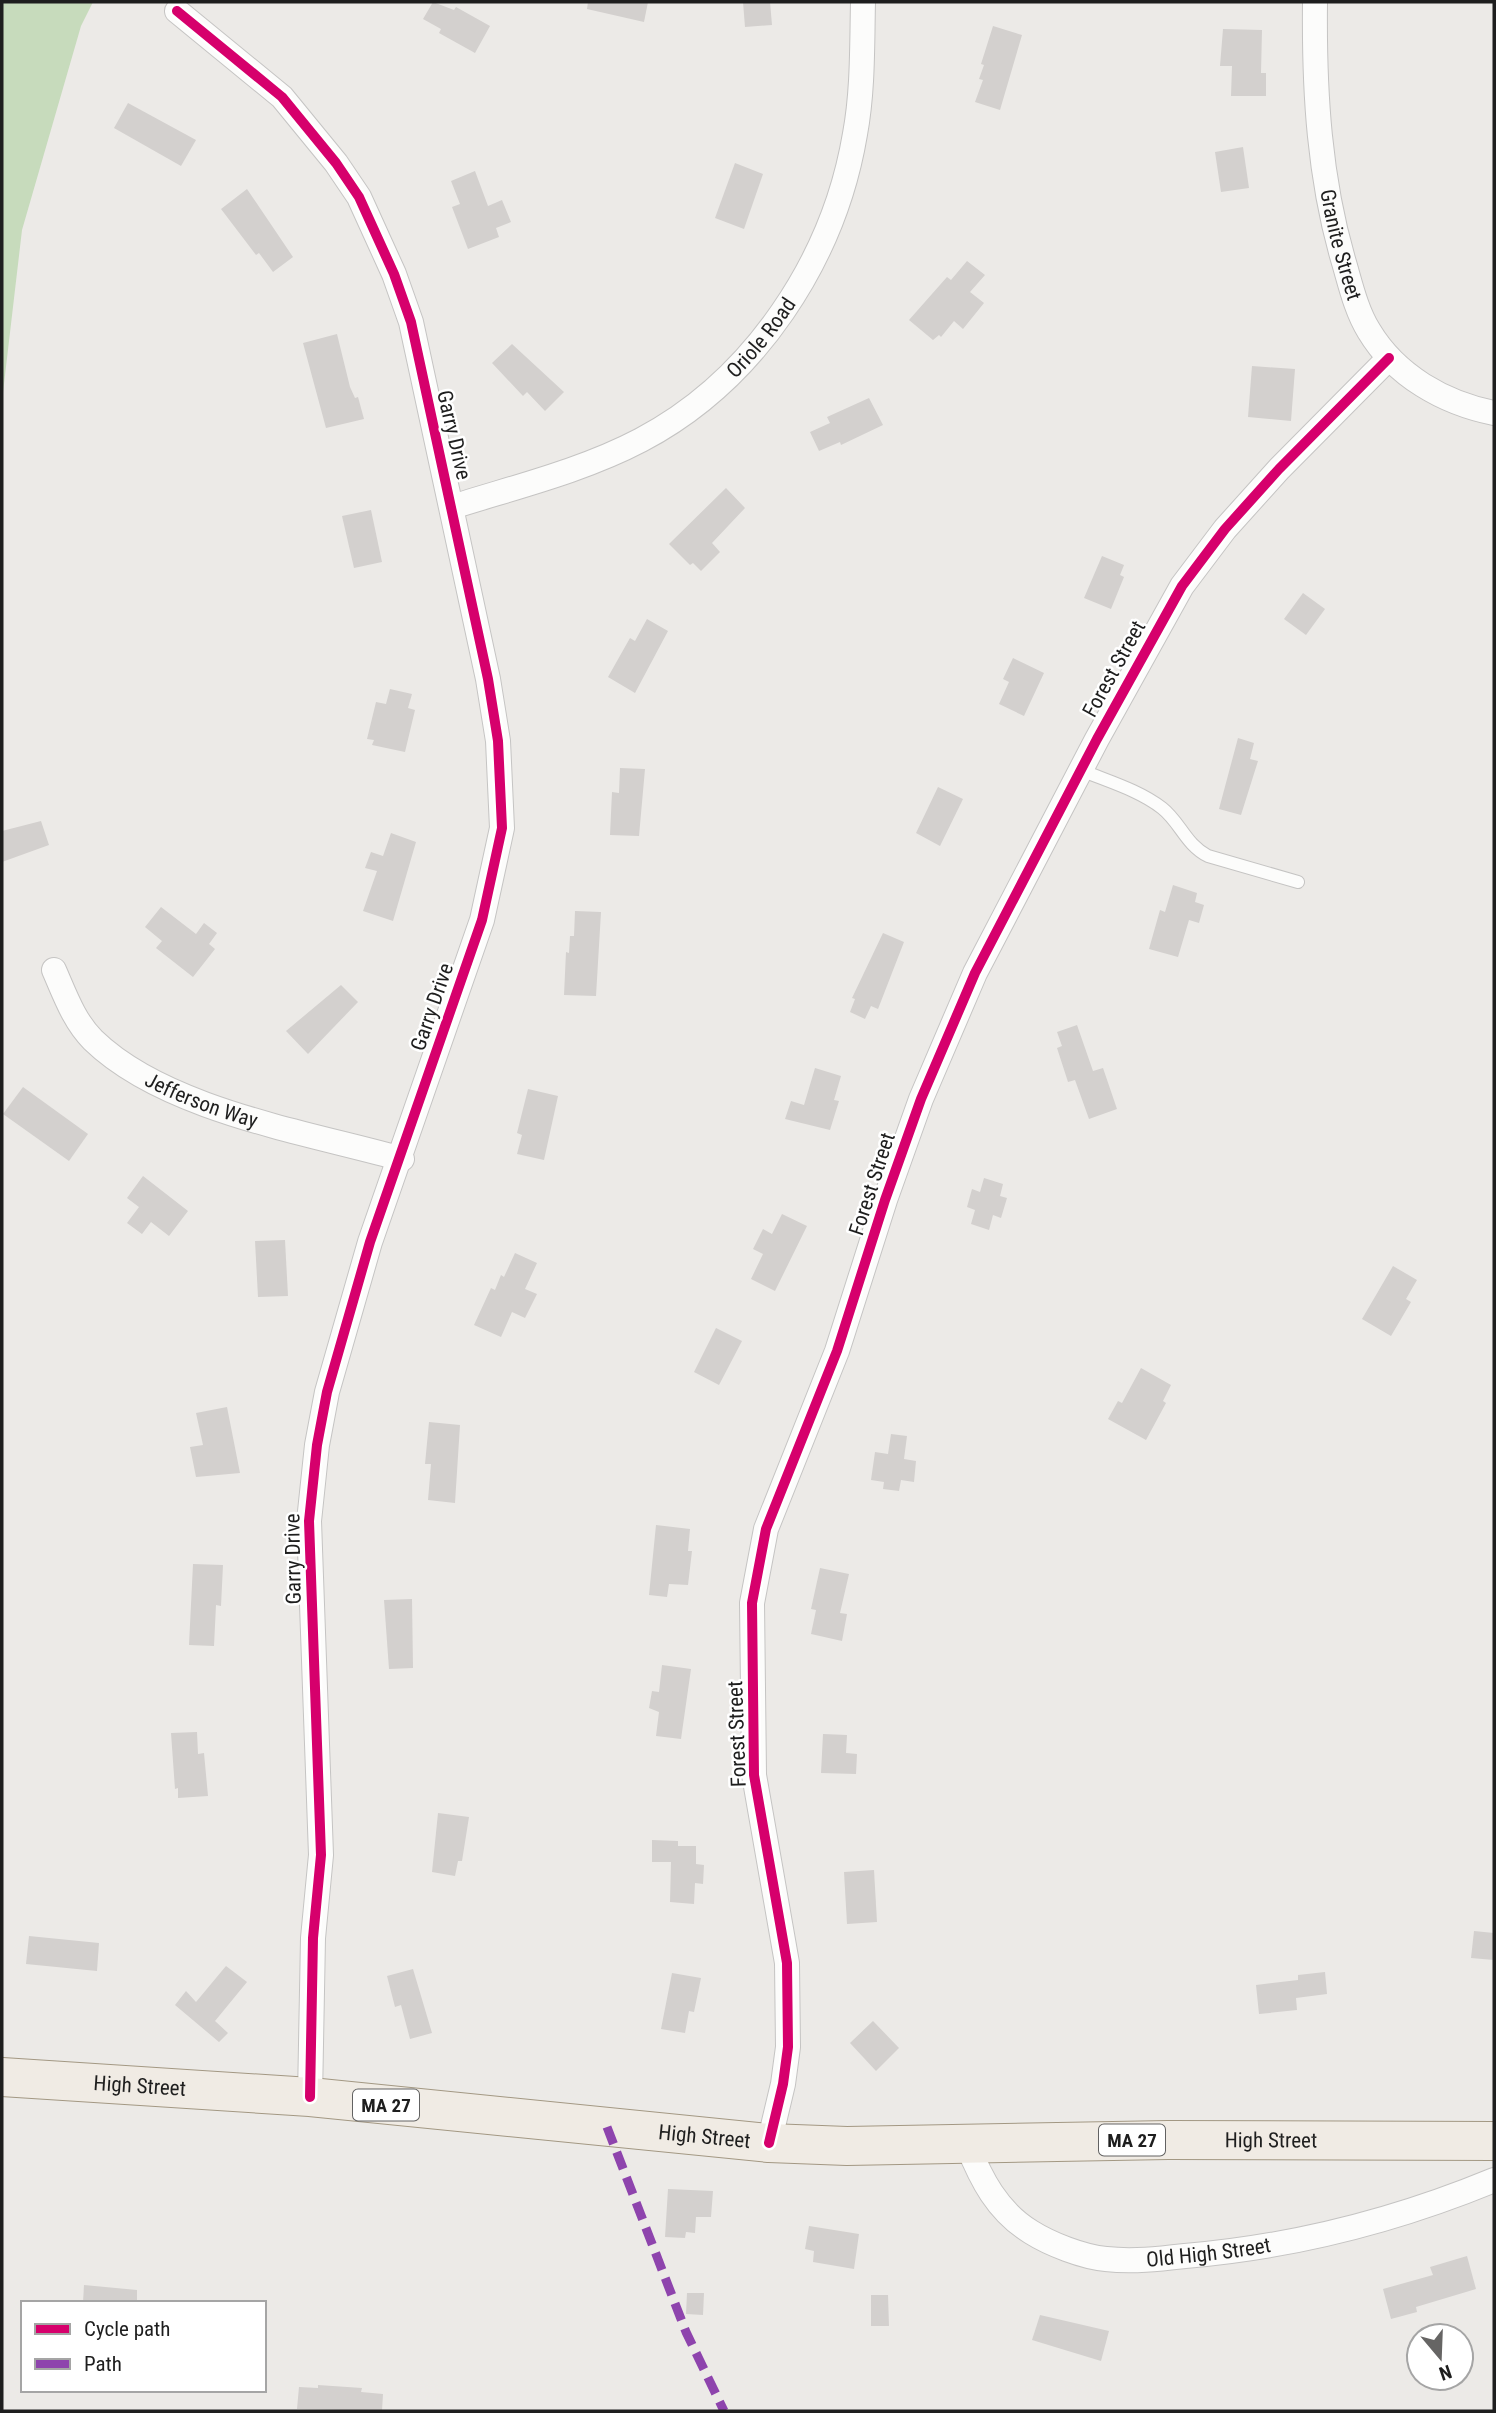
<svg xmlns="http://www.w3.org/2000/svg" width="1496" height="2413" font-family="'Roboto Condensed',sans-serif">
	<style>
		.forest { fill: #c7dbbc }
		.building { fill: #d3d0ce }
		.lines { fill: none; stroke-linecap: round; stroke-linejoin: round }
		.lane-casing { stroke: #c5c4c3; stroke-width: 14 }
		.street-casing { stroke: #c5c4c3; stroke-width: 26 }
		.primary-casing { stroke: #a39883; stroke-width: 40 }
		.lane { stroke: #fcfcfb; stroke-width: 12 }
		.street { stroke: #fcfcfb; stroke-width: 24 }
		.primary { stroke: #f0ebe4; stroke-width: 38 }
		.quiet { stroke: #8e44ad; stroke-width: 9; stroke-dasharray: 18 9; stroke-linecap: butt }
		.cycleway-casing { stroke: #fff; stroke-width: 15 }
		.cycleway { stroke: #d6006c; stroke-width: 10 }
		.labels { text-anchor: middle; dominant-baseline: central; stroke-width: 5; stroke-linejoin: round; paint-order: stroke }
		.shield { fill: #fff; stroke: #626262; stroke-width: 2 }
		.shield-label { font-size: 19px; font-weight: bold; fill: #1e1e1e }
		.street-label { font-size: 21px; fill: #1e1e1e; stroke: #fff }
	</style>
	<rect width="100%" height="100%" fill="#eceae7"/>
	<path class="forest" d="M2 2H93L81 26 22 230 2 401Z"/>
	<g class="building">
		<path d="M433 2 454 10 456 7 490 26 475 53 439 33 441 29 423 19Z"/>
		<path d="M588 2H648L644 22 587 9Z"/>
		<path d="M743 2H770L772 25 745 27Z"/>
		<path d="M993 26 1022 35 1000 110 975 102 983 80 979 79 984 65 981 64Z"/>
		<path d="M1223 29 1262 30 1261 73H1266V96H1231L1232 66H1220Z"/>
		<path d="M128 103 196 140 181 166 114 128Z"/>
		<path d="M1243 147 1249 188 1221 192 1215 152Z"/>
		<path d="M735 163 763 174 744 229 715 218Z"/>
		<path d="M475 171 488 206 502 200 511 222 496 228 499 237 468 249 452 207 460 204 451 181Z"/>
		<path d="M247 189 293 257 273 272 259 253 256 255 221 209Z"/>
		<path d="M967 261 985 275 970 292 984 303 963 329 954 321 941 337 939 335 933 340 909 320 947 277 951 280Z"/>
		<path d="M337 334 350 387 355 398 358 397 364 419 326 428 303 343Z"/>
		<path d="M512 344 564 392 545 411 527 392 523 396 492 363Z"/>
		<path d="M1252 366 1295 369 1291 421 1248 417Z"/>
		<path d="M869 398 883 425 841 445 840 442 819 451 810 432 830 423 827 417Z"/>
		<path d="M726 488 745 508 712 543 720 552 701 571 693 563 690 565 669 544Z"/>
		<path d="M371 510 382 562 354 568 342 516Z"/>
		<path d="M1102 556 1124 565 1120 575 1124 577 1111 609 1084 598Z"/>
		<path d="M1303 593 1325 609 1306 635 1284 619Z"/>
		<path d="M647 619 668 631 635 693 608 677 630 638 635 641Z"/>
		<path d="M1013 658 1044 673 1024 716 999 704 1009 682 1003 679Z"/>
		<path d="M390 689 412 694 408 708 415 710 405 752 372 745 374 740 367 739 376 702 386 704Z"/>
		<path d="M1238 738 1254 743 1250 759 1258 761 1241 815 1219 809Z"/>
		<path d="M620 768 645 769 639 836 610 835 612 792 619 793Z"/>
		<path d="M938 787 963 799 940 846 916 833Z"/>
		<path d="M41 821 49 845 2 862V831Z"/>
		<path d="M391 833 416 842 393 921 363 911 377 871 365 868 371 852 383 856Z"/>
		<path d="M1173 885 1197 893 1195 902 1204 905 1199 923 1189 920 1178 957 1149 949 1160 910 1165 912Z"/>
		<path d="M161 907 196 934 204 923 217 933 209 944 215 949 193 977 156 948 162 941 145 927Z"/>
		<path d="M575 911 601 912 596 996 564 995 566 952 569 953 570 936H574Z"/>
		<path d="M883 933 904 942 878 1009 871 1006 865 1019 850 1012 855 999 852 998Z"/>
		<path d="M341 985 358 1002 308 1054 286 1031Z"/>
		<path d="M1077 1025 1093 1071 1103 1068 1117 1109 1089 1119 1075 1080 1068 1082 1057 1048 1062 1046 1057 1032Z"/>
		<path d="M815 1068 841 1076 834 1100 839 1101 830 1130 785 1119 791 1101 804 1105Z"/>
		<path d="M23 1087 88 1134 69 1161 3 1114Z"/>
		<path d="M528 1089 558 1096 544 1160 517 1154 522 1135 517 1133Z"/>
		<path d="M143 1176 188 1211 169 1236 151 1222 142 1234 127 1223 139 1207 127 1198Z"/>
		<path d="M984 1178 1003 1184 1000 1196 1007 1198 1001 1218 993 1215 989 1230 971 1224 975 1210 967 1207 972 1189 980 1192Z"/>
		<path d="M782 1214 807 1226 775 1291 751 1279 763 1254 753 1249 763 1229 772 1234Z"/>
		<path d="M285 1240 288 1296 258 1297 255 1241Z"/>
		<path d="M515 1253 537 1263 525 1289 537 1294 525 1318 512 1312 501 1337 474 1325 491 1288 495 1290 501 1275 504 1277Z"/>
		<path d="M1393 1266 1417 1280 1406 1299 1411 1302 1391 1336 1362 1319Z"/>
		<path d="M716 1328 742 1341 719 1385 694 1372Z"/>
		<path d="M1141 1368 1171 1385 1163 1401 1166 1403 1146 1440 1108 1419 1118 1401 1122 1403Z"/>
		<path d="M227 1407 240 1473 196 1477 190 1447 203 1445 196 1413Z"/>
		<path d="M429 1422 460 1425 455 1503 428 1500 431 1464H425Z"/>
		<path d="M891 1434 907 1436 904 1459 916 1461 914 1482 901 1480 899 1491 883 1489 884 1482 871 1480 875 1452 888 1454Z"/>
		<path d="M656 1525 690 1529 688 1551H692L688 1585 669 1584 667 1597 649 1595Z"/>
		<path d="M193 1564 223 1565 221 1606 216 1605 214 1646 189 1645Z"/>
		<path d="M820 1568 849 1574 840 1613 847 1614 842 1641 811 1634 816 1610 811 1609Z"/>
		<path d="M412 1599 413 1668 389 1669 384 1600Z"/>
		<path d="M662 1665 691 1669 681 1739 656 1736 659 1712 649 1708 652 1691 659 1692Z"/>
		<path d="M197 1732 198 1754 204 1753 208 1796 178 1798V1788L175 1789 171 1733Z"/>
		<path d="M823 1734 847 1735 846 1753 857 1754 856 1774 821 1773Z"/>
		<path d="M438 1813 469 1817 462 1861H458L455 1876 432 1872Z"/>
		<path d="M652 1840 678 1841V1846H696V1864L704 1865 703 1884 695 1883 694 1904 670 1902 671 1862H652Z"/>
		<path d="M874 1870 877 1922 847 1924 844 1872Z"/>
		<path d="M1474 1931 1494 1933V1960L1471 1958Z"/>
		<path d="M29 1936 99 1943 97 1971 26 1964Z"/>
		<path d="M226 1966 247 1982 215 2021 228 2033 219 2042 175 2005 186 1991 196 2002Z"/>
		<path d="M413 1969 432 2033 410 2039 401 2005 395 2007 387 1976Z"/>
		<path d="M1325 1972 1327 1994 1296 1998 1297 2010 1259 2014 1256 1985 1298 1980V1975Z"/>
		<path d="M672 1973 701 1978 694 2012 689 2011 685 2033 661 2029Z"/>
		<path d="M873 2021 899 2048 876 2071 850 2043Z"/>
		<path d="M668 2189 713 2191 711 2217H696L695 2233 686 2232 685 2238 665 2237Z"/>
		<path d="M809 2226 859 2234 854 2269 813 2262 814 2251 805 2249Z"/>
		<path d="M1467 2256 1476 2289 1416 2307 1417 2312 1391 2319 1383 2289 1433 2275 1430 2267Z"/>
		<path d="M84 2285 137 2290V2303H83Z"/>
		<path d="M687 2293H704L703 2315 686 2314Z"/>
		<path d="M871 2295H888L889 2326H871Z"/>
		<path d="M1040 2315 1109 2331 1101 2361 1032 2340Z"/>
		<path d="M318 2385 362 2388 361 2392 383 2394 382 2411 297 2409 299 2387 318 2388Z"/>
	</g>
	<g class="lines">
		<g class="lane-casing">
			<path id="lane" d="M1081 770C1107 781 1139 790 1162 808 1180 822 1186 845 1208 856L1298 882"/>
		</g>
		<g class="street-casing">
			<g id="street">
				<path id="s1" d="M1315 2C1314 91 1319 180 1345 266 1351 287 1357 312 1369 331 1396 376 1444 403 1494 413"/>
				<path d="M177 11 282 97 336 163 359 197 394 274 411 322 488 679 498 741 502 828 482 920 370 1242 327 1392 317 1445 309 1521 321 1855 313 1938 310 2097"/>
				<path id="s2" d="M452 507C515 487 582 471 641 440 755 380 834 259 855 134 863 91 862 45 863 2"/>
				<path id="s3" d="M54 970C65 995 74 1021 93 1040 165 1110 306 1132 402 1159"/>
				<path d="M769 2143 783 2084 788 2047 787 1963 754 1775 752 1603 766 1529 837 1351 885 1200 921 1099 975 973 1097 739 1182 586 1225 529 1279 469 1389 358"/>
				<path id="s4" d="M967 2144C981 2179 997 2211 1031 2232 1050 2244 1083 2257 1106 2259 1132 2262 1159 2259 1185 2256 1291 2247 1397 2220 1494 2180"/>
			</g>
		</g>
		<g class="primary-casing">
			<g id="primary">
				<path id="s5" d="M2 2077 310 2097 769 2143 847 2146 1168 2140 1494 2141"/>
			</g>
		</g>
		<use href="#lane" class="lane"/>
		<use href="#street" class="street"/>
		<use href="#primary" class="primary"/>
		<path class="quiet" d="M607 2127 686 2332 724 2411"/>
		<g class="cycleway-casing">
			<g id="cycleway">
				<path d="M177 11 282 97 336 163 359 197 394 274 411 322 488 679 498 741 502 828 482 920 370 1242 327 1392 317 1445 309 1521 321 1855 313 1938 310 2097"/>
				<path d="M769 2143 783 2084 788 2047 787 1963 754 1775 752 1603 766 1529 837 1351 885 1200 921 1099 975 973 1097 739 1182 586 1225 529 1279 469 1389 358"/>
			</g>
		</g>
		<use href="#cycleway" class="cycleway"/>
	</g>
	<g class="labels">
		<g class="shield">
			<rect x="353" y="2089.5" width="66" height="31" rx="5"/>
			<rect x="1099" y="2124.5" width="66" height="31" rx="5"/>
		</g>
		<g class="shield-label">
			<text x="386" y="2105">MA 27</text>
			<text x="1132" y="2140">MA 27</text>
		</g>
		<g class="street-label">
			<text stroke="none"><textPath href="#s1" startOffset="245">Granite Street</textPath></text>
			<text stroke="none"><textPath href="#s2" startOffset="360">Oriole Road</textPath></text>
			<text transform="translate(454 435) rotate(77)">Garry Drive</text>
			<text transform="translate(1114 669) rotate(-61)">Forest Street</text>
			<text transform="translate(432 1007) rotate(-71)">Garry Drive</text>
			<text stroke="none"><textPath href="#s3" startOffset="206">Jefferson Way</textPath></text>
			<text transform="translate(872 1184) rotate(-72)">Forest Street</text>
			<text transform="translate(293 1559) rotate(-91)">Garry Drive</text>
			<text transform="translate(737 1734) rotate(-92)">Forest Street</text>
			<text stroke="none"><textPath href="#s5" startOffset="138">High Street</textPath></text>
			<text stroke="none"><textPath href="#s5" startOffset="705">High Street</textPath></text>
			<text stroke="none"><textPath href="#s5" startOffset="1272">High Street</textPath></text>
			<text stroke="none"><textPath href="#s4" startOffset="294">Old High Street</textPath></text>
		</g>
	</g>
	<rect width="1496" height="2413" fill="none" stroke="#1e1e1e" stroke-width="7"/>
	<rect x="21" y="2301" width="245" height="91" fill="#ffffff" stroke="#a5a5a5" stroke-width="2"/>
	<rect x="35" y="2324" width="35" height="10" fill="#d6006c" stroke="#a5a5a5" stroke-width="2"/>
	<text x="84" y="2336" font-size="21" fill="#1e1e1e">Cycle path</text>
	<rect x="35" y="2359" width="35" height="10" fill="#8e44ad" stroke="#a5a5a5" stroke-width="2"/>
	<text x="84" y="2371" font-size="21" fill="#1e1e1e">Path</text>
	<g transform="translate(1440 2357) rotate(161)"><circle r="33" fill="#ffffff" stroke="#a5a5a5" stroke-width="2"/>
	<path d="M0-5L12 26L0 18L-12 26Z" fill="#666564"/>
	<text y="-10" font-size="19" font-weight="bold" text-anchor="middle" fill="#1e1e1e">N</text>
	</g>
</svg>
